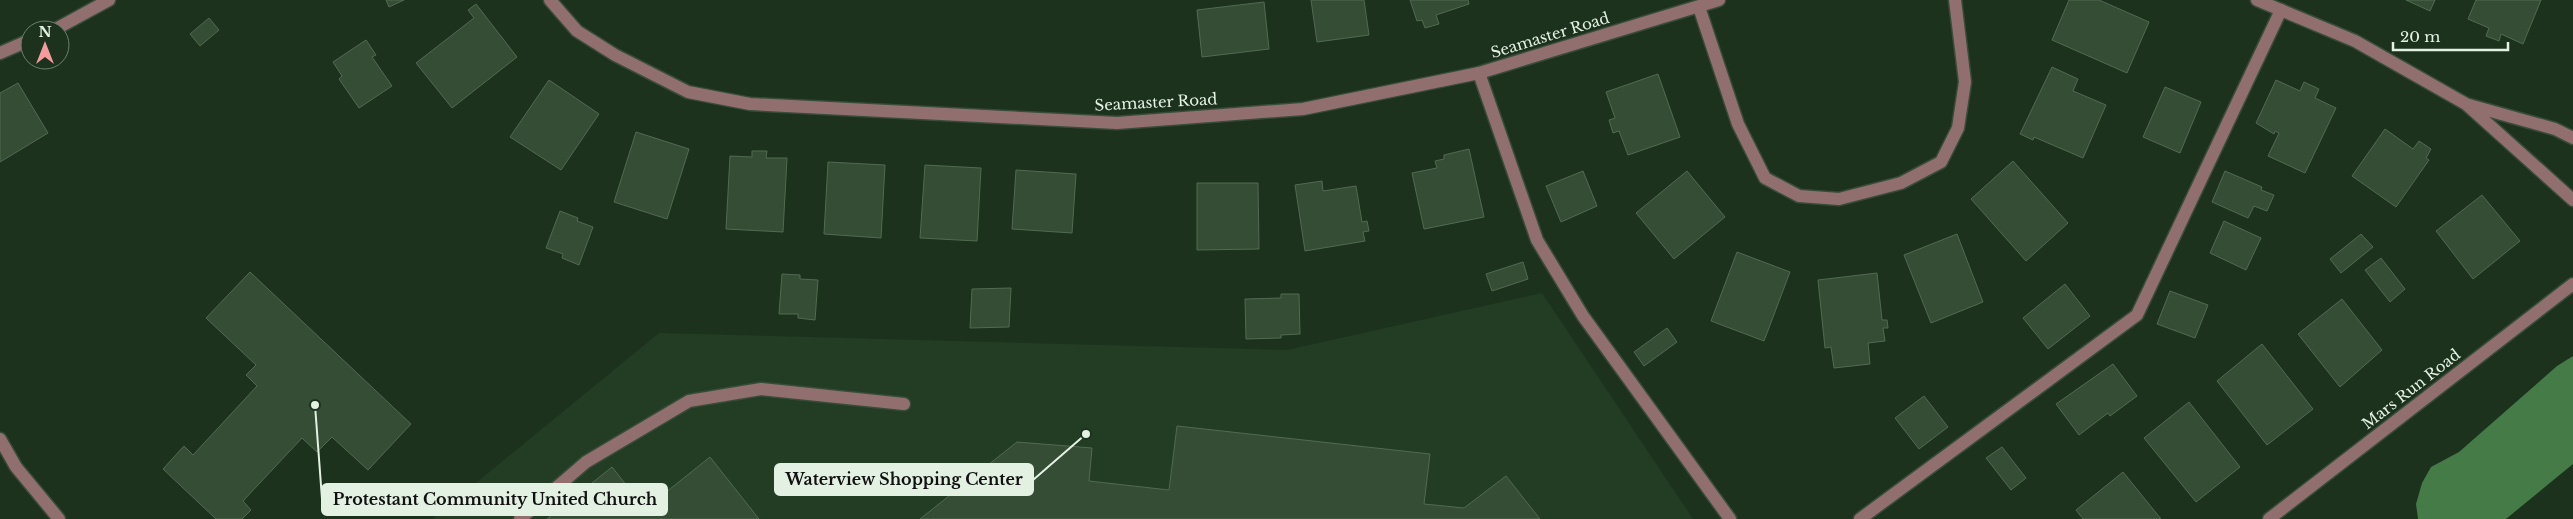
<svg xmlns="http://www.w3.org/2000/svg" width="2573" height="519" font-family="'Libre Baskerville',serif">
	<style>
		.built { fill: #223d23 }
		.water { fill: #457b47 }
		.building { fill: #354c35; stroke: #526a52 }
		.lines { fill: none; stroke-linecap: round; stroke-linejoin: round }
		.minor-casing { stroke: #384d39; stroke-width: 15 }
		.minor { stroke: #916f6f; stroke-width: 12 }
		.labels { text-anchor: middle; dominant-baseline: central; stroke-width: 4; stroke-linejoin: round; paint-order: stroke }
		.street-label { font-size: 15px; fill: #e3f1e3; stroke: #1c321d }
		.leader { fill: none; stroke: #e3f1e3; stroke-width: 2 }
		.callout-dot { fill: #e3f1e3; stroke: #1c321d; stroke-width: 2 }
		.callout { fill: #e3f1e3; stroke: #e3f1e3; stroke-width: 2 }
		.callout-label { font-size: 16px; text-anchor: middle; font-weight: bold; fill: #111 }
	</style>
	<rect width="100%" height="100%" fill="#1c321d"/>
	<path class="built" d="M1542 293 1693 519H432L659 333 1287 350Z"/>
	<path class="water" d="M2573 356V464L2506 519H2418L2416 504 2422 483 2431 467 2459 452 2557 366Z"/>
	<g class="building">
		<path d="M386 0H404L389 7Z"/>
		<path d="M1311 0H1364L1369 35 1317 42Z"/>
		<path d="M1410 0H1468L1469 4 1436 15 1439 24 1425 28 1422 20 1417 21Z"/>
		<path d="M2069 0H2099L2149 22 2127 73 2052 40Z"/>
		<path d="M2406 0H2435L2430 11Z"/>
		<path d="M2476 0H2541L2523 44 2501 34 2499 41 2486 36 2489 28 2468 19Z"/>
		<path d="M1264 2 1269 49 1202 57 1197 10Z"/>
		<path d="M476 4 517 57 452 108 416 63 474 18 468 10Z"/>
		<path d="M209 18 219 30 200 46 190 34Z"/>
		<path d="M366 40 376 55 372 57 392 86 359 108 339 79 342 76 333 62Z"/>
		<path d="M2052 67 2078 79 2073 91 2106 105 2083 158 2034 137 2033 140 2020 134Z"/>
		<path d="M1658 74 1680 137 1628 155 1619 131 1613 133 1609 120 1615 118 1606 92Z"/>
		<path d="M549 80 599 114 561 170 510 137Z"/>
		<path d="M2276 80 2300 91 2304 82 2319 89 2315 98 2336 108 2305 173 2268 156 2279 133 2275 131 2274 134 2256 123Z"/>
		<path d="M18 83 48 133 0 162V93Z"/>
		<path d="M2165 87 2201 102 2180 153 2143 137Z"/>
		<path d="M2385 129 2413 149 2419 141 2431 149 2426 158 2429 160 2396 207 2352 176Z"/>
		<path d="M636 132 689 149 667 219 614 202Z"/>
		<path d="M1469 149 1484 217 1424 229 1412 173 1437 168 1435 161 1444 159V155Z"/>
		<path d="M752 151H767L766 158H787L783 232 726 229 730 156 752 157Z"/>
		<path d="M2013 161 2068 223 2026 261 1971 199Z"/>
		<path d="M828 162 885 165 881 238 824 234Z"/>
		<path d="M925 165 981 168 977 241 920 238Z"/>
		<path d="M1016 170 1076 174 1072 233 1012 229Z"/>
		<path d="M1583 171 1597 206 1561 222 1546 186Z"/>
		<path d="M1687 171 1725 217 1674 259 1636 213Z"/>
		<path d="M2225 171 2262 187 2261 190 2274 195 2267 211 2254 206 2248 218 2212 202Z"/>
		<path d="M1322 181 1323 191 1356 186 1362 222 1367 221 1369 231 1363 232 1365 241 1305 251 1295 185Z"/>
		<path d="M1197 183H1258L1259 249 1197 250Z"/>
		<path d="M2482 195 2520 241 2473 279 2436 231Z"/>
		<path d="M560 211 578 218 577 221 593 227 579 265 562 258 563 254 546 248Z"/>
		<path d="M2224 221 2261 238 2246 270 2210 253Z"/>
		<path d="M1957 234 1983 302 1931 323 1904 255Z"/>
		<path d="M2361 234 2373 247 2341 273 2330 259Z"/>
		<path d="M1737 252 1790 272 1764 341 1711 321Z"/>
		<path d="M2381 258 2405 289 2390 302 2365 270Z"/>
		<path d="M1523 262 1528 279 1492 291 1486 274Z"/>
		<path d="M250 272 411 424 368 470 332 437 317 452 302 438 243 501 251 510 242 519H216L163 469 184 446 193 455 257 386 246 375 256 365 206 318Z"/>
		<path d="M1877 273 1882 320H1887L1888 328H1883L1885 341 1868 343 1870 364 1834 368 1831 347 1825 348 1818 280Z"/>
		<path d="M782 274 800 275V279L818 280 815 320 798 318V314H779Z"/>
		<path d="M2065 284 2090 316 2048 349 2023 318Z"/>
		<path d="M1011 288 1009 327 970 328 972 289Z"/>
		<path d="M2170 291 2208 305 2195 338 2157 324Z"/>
		<path d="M1281 294H1299L1300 334 1281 335V338L1246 339 1245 299 1281 298Z"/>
		<path d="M2342 299 2382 350 2340 387 2298 334Z"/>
		<path d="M1667 328 1677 342 1644 366 1634 352Z"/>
		<path d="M2262 344 2313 409 2267 445 2217 381Z"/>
		<path d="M2113 364 2137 396 2110 416 2108 413 2079 435 2056 404Z"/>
		<path d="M1924 396 1948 427 1919 449 1895 418Z"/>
		<path d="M2189 402 2240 467 2196 502 2144 438Z"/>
		<path d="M1177 426 1430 454 1424 504 1464 508 1506 476 1540 519H920L1017 442 1092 448 1089 481 1169 490Z"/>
		<path d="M2002 447 2026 478 2011 490 1986 458Z"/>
		<path d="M710 457 759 519H547L612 467 645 509Z"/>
		<path d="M2123 472 2161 519H2083L2076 510Z"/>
	</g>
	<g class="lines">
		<g class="minor-casing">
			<g id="minor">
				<path d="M550 0 577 31 615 55 688 92 750 104 1117 123 1303 109 1479 73 1719 0"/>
				<path d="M2257 0 2355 41 2466 104 2573 200"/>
				<path d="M1699 7 1738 124 1765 178 1799 196 1839 199 1901 183 1941 162 1958 128 1965 82 1955 0"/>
				<path d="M54 30 109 0"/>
				<path d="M0 53 30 40"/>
				<path d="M1479 73 1537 240 1583 316 1730 519"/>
				<path d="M2469 105 2555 129 2573 138"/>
				<path d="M0 439 16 467 59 519"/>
				<path d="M520 519 586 462 689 401 761 389 904 404"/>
				<path d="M1860 519 2137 315 2281 10"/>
				<path d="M2269 519 2573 284"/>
			</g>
		</g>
		<use href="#minor" class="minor"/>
	</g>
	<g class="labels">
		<g class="street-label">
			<text transform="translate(1550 35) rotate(-17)">Seamaster Road</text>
			<text transform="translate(1156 102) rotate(-3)">Seamaster Road</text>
			<text transform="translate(2411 389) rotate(-38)">Mars Run Road</text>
		</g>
	</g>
	<path class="leader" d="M1086 434L1033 480M315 405L322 499"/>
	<g class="callout-dot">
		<circle cx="1086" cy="434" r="5"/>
		<circle cx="315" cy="405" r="5"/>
	</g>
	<g class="callout">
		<rect x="775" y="464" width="258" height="31" rx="5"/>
		<rect x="322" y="484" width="345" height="31" rx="5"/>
	</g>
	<g class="callout-label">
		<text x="904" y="485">Waterview Shopping Center</text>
		<text x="495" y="505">Protestant Community United Church</text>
	</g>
	<g transform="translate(45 45)"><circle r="24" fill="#1c321d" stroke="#6c7e6c"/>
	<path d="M0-4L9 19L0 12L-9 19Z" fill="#f59b9e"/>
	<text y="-8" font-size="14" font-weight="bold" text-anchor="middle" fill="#e3f1e3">N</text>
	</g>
	<path d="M2393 42v8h115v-8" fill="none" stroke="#e3f1e3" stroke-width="2.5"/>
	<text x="2400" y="42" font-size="15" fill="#e3f1e3" stroke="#1c321d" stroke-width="4" paint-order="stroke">20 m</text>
</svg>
